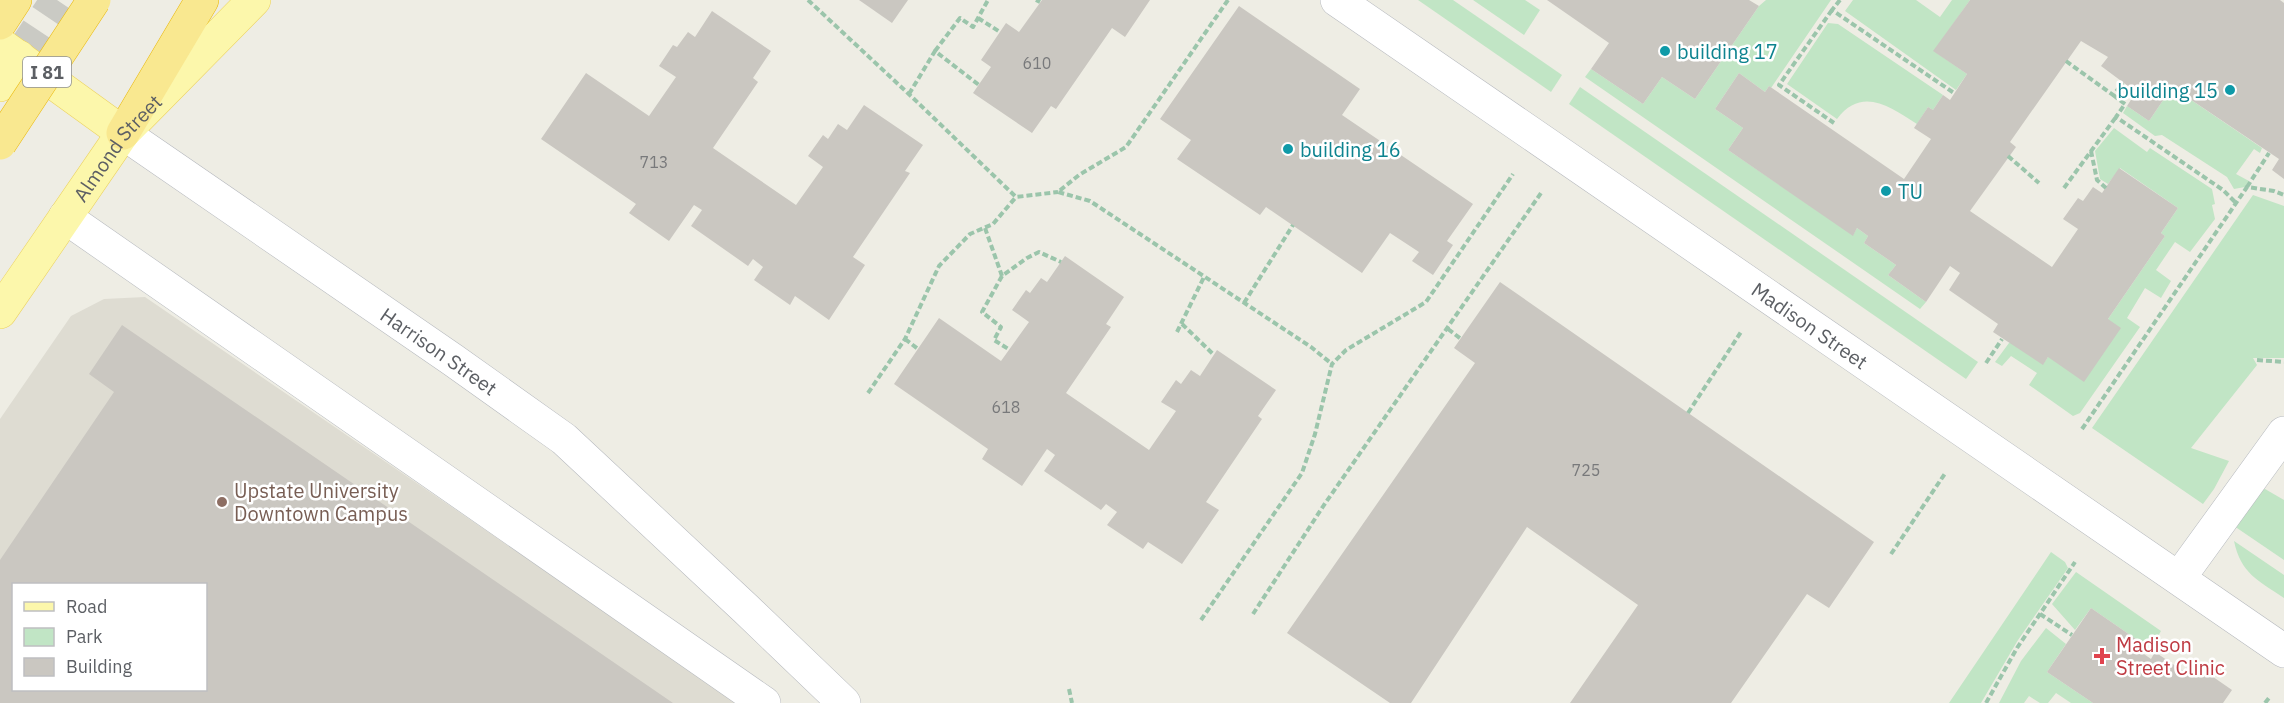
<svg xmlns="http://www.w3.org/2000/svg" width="2284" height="703" font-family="'IBM Plex Sans',sans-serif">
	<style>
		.education { fill: #dedcd2; fill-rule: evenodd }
		.green { fill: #c1e5c5 }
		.building { fill: #cac7c1; fill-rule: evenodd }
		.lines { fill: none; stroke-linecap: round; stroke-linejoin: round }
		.major-tunnel { stroke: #cacac4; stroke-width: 33; stroke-dasharray: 33 16; stroke-linecap: butt }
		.minor-casing { stroke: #b6b9be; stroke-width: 34 }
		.major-casing { stroke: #ecd25f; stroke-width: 34 }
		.highway-casing { stroke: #eab808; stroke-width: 34 }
		.path { stroke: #9bc5ab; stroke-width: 4; stroke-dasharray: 6 3; stroke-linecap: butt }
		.minor { stroke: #fff; stroke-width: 33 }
		.major { stroke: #fcf7ab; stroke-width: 33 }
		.highway { stroke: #f9e890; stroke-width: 33 }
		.highway-bridge-casing { stroke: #eab808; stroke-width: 34; stroke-linecap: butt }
		.highway-bridge { stroke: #f9e890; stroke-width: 33 }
		.culture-dot { fill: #0f9aa8; stroke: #fff; stroke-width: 2 }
		.education-dot { fill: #8d6e63; stroke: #fff; stroke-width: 2 }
		.health-dot { fill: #e0444e; stroke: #fff; stroke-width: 2 }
		.labels { text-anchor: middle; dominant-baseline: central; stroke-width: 5; stroke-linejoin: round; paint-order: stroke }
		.number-label { font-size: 16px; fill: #78797b }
		.shield { fill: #fff; stroke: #8d8f92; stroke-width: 1.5 }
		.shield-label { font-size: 18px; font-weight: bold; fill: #5c5f64 }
		.culture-label { font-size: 20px; fill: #0d838f; stroke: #fff; text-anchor: start }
		.street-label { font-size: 20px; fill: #5c5f64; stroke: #fff }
		.education-label { font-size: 20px; fill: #785e54; stroke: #fff; text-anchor: start }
		.health-label { font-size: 20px; fill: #be3a42; stroke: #fff; text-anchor: start }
	</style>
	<rect width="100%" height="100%" fill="#eeede4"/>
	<path class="education" d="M145 297 738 703H0V419L71 316 104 299ZM14 584H206V690H14Z"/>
	<g class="green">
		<path d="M1418 0H1453L1562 75 1551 92Z"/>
		<path d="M1473 0H1525L1540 10 1524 35Z"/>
		<path d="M1766 0H1831L1771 88 1769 86 1765 92 1739 73 1715 109 1743 128 1728 150 1853 235 1857 228 1868 236 1864 243 1896 265 1888 275 1926 302 1920 309 1585 77 1591 69 1643 104 1662 77 1695 99 1759 6Z"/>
		<path d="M1853 0H1916L1940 17 1952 0H1970L1934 51 1967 74 1956 90 1845 11Z"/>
		<path d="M1828 23 1838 24 1943 95 1933 110 1928 107 1917 124C1890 107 1862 86 1837 119L1787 84Z"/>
		<path d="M1580 87 1978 362 1966 379 1569 104Z"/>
		<path d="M2172 87 2262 148 2260 153 2254 149 2236 174 2249 181 2245 187 2234 189 2227 177 2162 135 2155 136 2123 113 2127 106 2149 121Z"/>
		<path d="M2114 128 2147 152 2150 148 2212 189 2215 204 2212 205 2215 219 2190 252 2175 242 2156 270 2171 281 2161 298 2145 288 2127 318 2140 327 2080 413 2073 416 2029 385 2037 373 2011 356 2002 366 1995 362 2009 343H2012L2043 364 2048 357 2108 319 2165 236 2161 233 2178 208 2120 168 2108 184 2100 179 2095 151Z"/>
		<path d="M2253 195 2284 206V358H2253L2257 365 2191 448 2229 461 2214 489 2203 504 2092 428Z"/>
		<path d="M2265 489 2284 500V560L2234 526 2256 491Z"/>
		<path d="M2234 541 2284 575V598C2258 580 2241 574 2234 541Z"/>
		<path d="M2051 552 2065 562 2068 568 2018 640 1981 703H1949Z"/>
		<path d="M2076 572 2161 631 2154 643 2148 638 2146 646 2091 608 2075 630 2052 604Z"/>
		<path d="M2046 628 2066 644 2047 672 2093 703H2071L2056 693 2048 703H2040L2029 696 2024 703H1999L2021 661Z"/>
	</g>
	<g class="building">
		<path d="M859 0H908L892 23Z"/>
		<path d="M1042 0H1150L1125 37 1112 28 1056 109 1051 106 1032 133 973 93 991 67 981 60 1006 23 1019 32Z"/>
		<path d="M1547 0H1749L1759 6 1695 99 1662 77 1643 104 1591 69 1609 43Z"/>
		<path d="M1970 0H2280L2284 3V179L2272 170 2279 159 2172 87 2149 121 2127 106 2136 92 2101 66 2108 57 2081 41 2010 142 2016 147 1970 211 2052 267 2078 229 2063 219 2078 198 2083 201 2093 187 2102 193 2119 168 2178 208 2161 233 2165 236 2108 319 2121 328 2084 382 2048 357 2043 365 1993 332 1998 324 1949 290 1960 273 1950 266 1926 302 1888 275 1896 265 1864 243 1868 236 1857 228 1853 236 1728 150 1743 128 1715 109 1739 73 1765 92 1769 86 1904 179 1931 139 1914 128 1928 107 1933 110 1943 95 1950 100 1967 74 1933 51Z"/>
		<path d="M1239 6 1360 89 1342 115 1473 204 1447 241 1453 245 1433 275 1412 261 1419 252 1390 233 1362 273 1266 207 1260 215 1177 159 1191 140 1160 119Z"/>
		<path d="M712 11 771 51 753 78 758 82 713 148 796 205 823 167 808 156 823 135 828 139 838 124 847 130 864 105 923 145 905 171 910 173 853 257 865 265 829 320 795 296 790 305 754 280 763 267 753 259 748 266 691 226 702 210 694 205 669 241 629 213 636 204 541 139 586 73 649 116 676 77 659 66 673 45 677 47 688 32 695 37Z"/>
		<path d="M1065 256 1124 297 1106 324 1111 327 1066 393 1149 450 1176 411 1161 402 1176 380 1181 384 1191 370 1200 376 1217 350 1276 390 1258 416 1262 419 1206 502 1219 510 1182 564 1148 542 1143 549 1107 525 1117 512 1106 504 1101 510 1044 471 1055 455 1047 449 1022 486 982 459 988 449 894 384 939 318 1001 361 1029 322 1012 310 1026 290 1030 293 1041 278 1047 282Z"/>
		<path d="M1500 282 1874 542 1829 608 1807 594 1731 703H1570L1638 605 1527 527 1411 703H1390L1287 633 1475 363 1454 348Z"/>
		<path d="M122 325 673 703H0V560L114 392 89 374ZM14 584H206V690H14Z"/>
		<path d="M2091 608 2146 646 2141 652 2151 659 2155 652 2186 673 2193 663 2232 690 2223 703H2093L2047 672Z"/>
	</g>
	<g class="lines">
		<path class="major-tunnel" d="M19 57 57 0"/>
		<g class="minor-casing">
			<g id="minor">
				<path id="s1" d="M1337 0 2284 651"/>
				<path id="s2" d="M123 133 453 360 564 439 746 609 844 703"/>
				<path d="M65 217 764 703"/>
				<path d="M2179 578 2284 433"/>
			</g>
		</g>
		<g class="major-casing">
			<g id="major">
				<path d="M0 44 123 133"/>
				<path d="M0 85 19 57"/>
				<path id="s3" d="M0 312 123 133 254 0"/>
			</g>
		</g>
		<g class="highway-casing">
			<g id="highway">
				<path d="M0 23 15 0"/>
				<path d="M123 133 202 0"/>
			</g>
		</g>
		<g class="path">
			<path d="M808 0 913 98 1016 197 1058 192"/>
			<path d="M1036 0 1040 2"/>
			<path d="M1228 0 1126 147 1079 175 1058 192 1090 201 1311 347 1332 364"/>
			<path d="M1840 0 1832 10 1954 93"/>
			<path d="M1832 10 1779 85 1834 123"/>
			<path d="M978 18 1000 32"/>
			<path d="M935 51 960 18 973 27 988 0"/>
			<path d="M2066 61 2113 95 2123 83"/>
			<path d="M909 94 935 51 979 85"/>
			<path d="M2113 95 2125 104 2116 117 2223 190 2236 203"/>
			<path d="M2091 151 2097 180 2106 188"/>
			<path d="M2008 156 2039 183"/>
			<path d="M2247 187 2269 153"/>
			<path d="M2064 188 2116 117"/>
			<path d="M985 228 1002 276 1027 258 1039 252 1061 262"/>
			<path d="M1002 276 982 312 1001 327 994 340 1010 350"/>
			<path d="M1244 303 1293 225"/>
			<path d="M1182 324 1214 355"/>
			<path d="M1448 329 1461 339"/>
			<path d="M1177 332 1204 277"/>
			<path d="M905 339 918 349"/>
			<path d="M2257 360 2284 362"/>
			<path d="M1986 363 2002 339"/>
			<path d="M868 393 905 339 939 266 970 234 993 224 1016 197"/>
			<path d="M1688 413 1741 332"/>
			<path d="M2082 429 2247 187 2274 191 2284 195"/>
			<path d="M1891 554 1946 472"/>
			<path d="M1253 614 1324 505 1541 193"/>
			<path d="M2040 614 2072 635"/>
			<path d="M1201 620 1302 473 1315 434 1332 364 1346 350 1426 302 1513 174"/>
			<path d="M1069 689 1072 703"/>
			<path d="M1986 703 2017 648 2075 562"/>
			<path d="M2265 703 2269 698"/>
		</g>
		<use href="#minor" class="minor"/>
		<use href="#major" class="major"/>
		<use href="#highway" class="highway"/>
		<g class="highway-bridge-casing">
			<path id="highway-bridge" d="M0 143 94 0"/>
		</g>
		<use href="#highway-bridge" class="highway-bridge"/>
	</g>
	<g class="culture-dot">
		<circle cx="1665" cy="51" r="6"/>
		<circle cx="2230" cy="90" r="6"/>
		<circle cx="1288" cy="149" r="6"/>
		<circle cx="1886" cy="191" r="6"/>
	</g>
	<circle class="education-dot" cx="222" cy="502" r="6"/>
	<path class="health-dot" d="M2099 647h6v6h6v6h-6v6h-6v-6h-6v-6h6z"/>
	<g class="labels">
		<g class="number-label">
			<text x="1037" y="63">610</text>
			<text x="654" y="162">713</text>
			<text x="1006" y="407">618</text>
			<text x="1586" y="470">725</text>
		</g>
		<rect class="shield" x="23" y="57" width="48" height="30" rx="4.5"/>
		<g class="shield-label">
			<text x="47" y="72">I 81</text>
		</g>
		<g class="culture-label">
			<text x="1677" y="51">building 17</text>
			<text x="2218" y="90" text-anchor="end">building 15</text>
			<text x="1300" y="149">building 16</text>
			<text x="1898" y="191">TU</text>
		</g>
		<g class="street-label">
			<text stroke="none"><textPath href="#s3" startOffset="202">Almond Street</textPath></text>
			<text stroke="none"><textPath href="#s1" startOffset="574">Madison Street</textPath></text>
			<text stroke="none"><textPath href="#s2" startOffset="384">Harrison Street</textPath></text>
		</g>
		<g class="education-label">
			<text x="234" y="490">Upstate University<tspan x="234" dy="23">Downtown Campus</tspan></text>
		</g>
		<g class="health-label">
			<text x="2116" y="644">Madison<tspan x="2116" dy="23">Street Clinic</tspan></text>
		</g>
	</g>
	<rect x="12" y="583" width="195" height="108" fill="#ffffff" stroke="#bebfc1" stroke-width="1.5"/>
	<rect x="24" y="602" width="30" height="9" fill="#fcf7ab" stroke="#bebfc1" stroke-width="1.5"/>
	<text x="66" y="613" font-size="18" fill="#5c5f64">Road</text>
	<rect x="24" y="628" width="30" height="18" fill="#c1e5c5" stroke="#bebfc1" stroke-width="1.5"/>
	<text x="66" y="643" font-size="18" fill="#5c5f64">Park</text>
	<rect x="24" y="658" width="30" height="18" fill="#cac7c1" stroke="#bebfc1" stroke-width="1.5"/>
	<text x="66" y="673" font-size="18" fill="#5c5f64">Building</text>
</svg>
